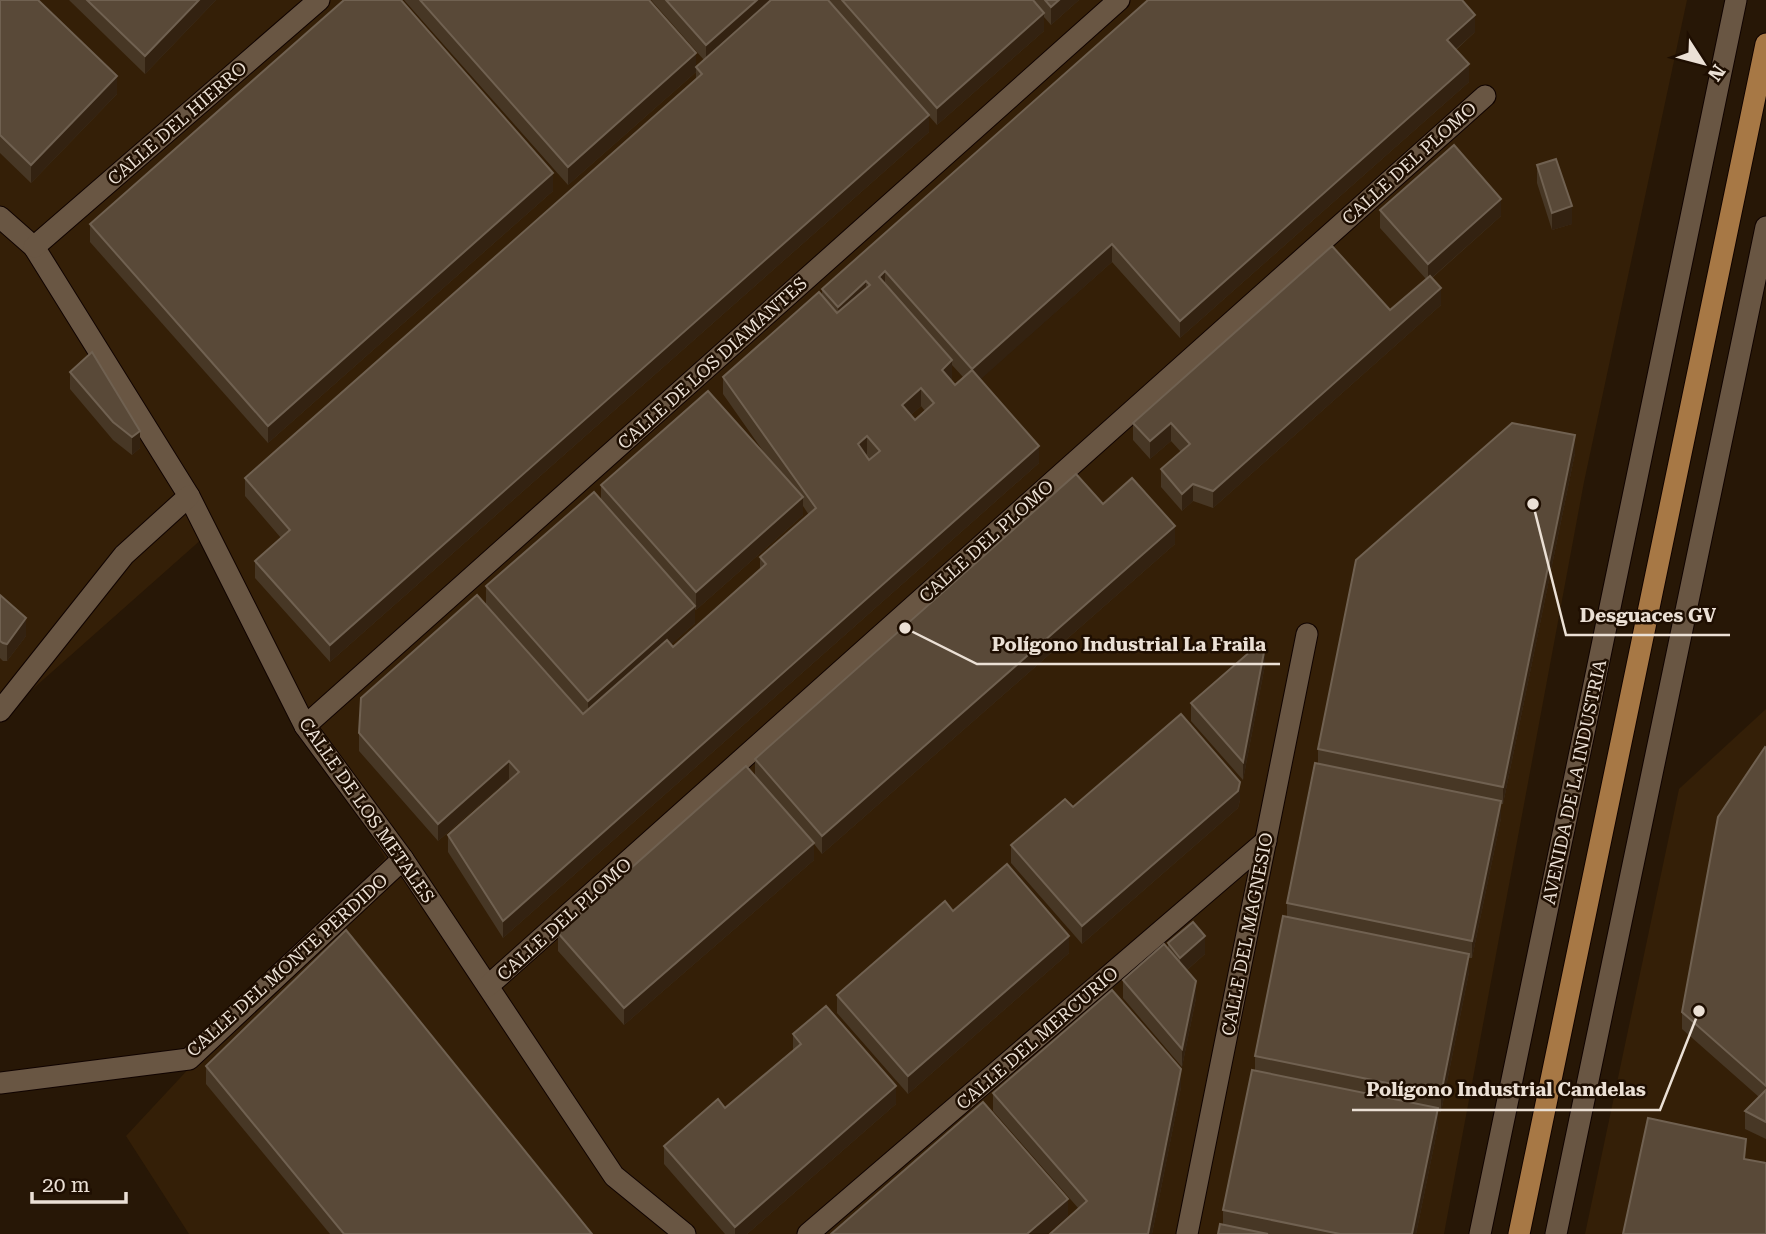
<svg xmlns="http://www.w3.org/2000/svg" width="1766" height="1234" font-family="'Roboto Serif',serif">
	<style>
		.built { fill: #341f07 }
		.lines { fill: none; stroke-linecap: round; stroke-linejoin: round }
		.minor-casing { stroke: #100300; stroke-width: 23 }
		.major-casing { stroke: #100300; stroke-width: 23 }
		.minor { stroke: #695643; stroke-width: 21 }
		.major { stroke: #a77845; stroke-width: 21 }
		.wall { fill: #473725; fill-rule: evenodd }
		.shaded-wall { fill: #321 }
		.building { fill: #594938; stroke: #706151; stroke-width: 2; fill-rule: evenodd }
		.labels { text-anchor: middle; dominant-baseline: central; stroke-width: 5; stroke-linejoin: round; paint-order: stroke }
		.street-label { font-size: 18px; fill: #ebe0d5; stroke: #1e0e01 }
		.leader { fill: none; stroke: #ebe0d5; stroke-width: 2.5 }
		.callout-dot { fill: #ebe0d5; stroke: #1e0e01; stroke-width: 2.5 }
		.callout-label { font-size: 19px; text-anchor: middle; font-weight: bold; fill: #ebe0d5; stroke: #1e0e01; stroke-width: 5; stroke-linejoin: round; paint-order: stroke }
	</style>
	<rect width="100%" height="100%" fill="#271706"/>
	<g class="built">
		<path d="M0 0H1687L1584 482 1444 1234H189L126 1136 385 858 203 538 0 718Z"/>
		<path d="M1766 709V1234H1585L1679 789Z"/>
	</g>
	<g class="lines">
		<g class="minor-casing">
			<g id="minor">
				<path d="M0 217 34 247 189 496 305 726 403 859 614 1176 685 1234"/>
				<path d="M34 247 319 0"/>
				<path d="M0 711 124 555 189 496"/>
				<path d="M305 726 1119 0"/>
				<path d="M488 986 1485 96"/>
				<path d="M0 1083 189 1059 403 859"/>
				<path d="M808 1234 1266 841"/>
				<path d="M1187 1234 1307 634"/>
				<path d="M1480 1234 1736 0"/>
				<path d="M1556 1234 1766 227"/>
			</g>
		</g>
		<g class="major-casing">
			<path id="major" d="M1519 1234 1766 44"/>
		</g>
		<use href="#minor" class="minor"/>
		<use href="#major" class="major"/>
	</g>
	<g class="wall">
		<path d="M0 0 117 94 31 183 0 153Z"/>
		<path d="M69 0H216L145 74Z"/>
		<path d="M404 0H649L696 66 704 60 651 0H1079L1051 25 1044 17V31L937 125 929 116V132L330 662 255 578V561L281 538 245 496V478L696 80V72L568 185Z"/>
		<path d="M1475 32 1456 50 1469 82 1180 338 1112 262 980 379 1039 463 503 938 448 852V835L510 779H509L438 841 359 751V733L584 714 486 604V586L601 499V485L770 461 723 394V377L822 296V289ZM952 365 963 377 955 385 950 380 952 378ZM921 406 925 411 915 420 911 415ZM803 506 809 515 760 557V569L673 647 671 644 695 623V609L696 610 803 515Z"/>
		<path d="M1537 165 1572 224 1552 230 1537 183Z"/>
		<path d="M553 191 268 443 90 242V224Z"/>
		<path d="M1380 210 1501 216 1432 278 1441 305 1213 508 1193 501 1182 511 1161 487V469L1181 452 1171 441 1150 459 1133 440V423L1390 310 1426 279 1380 228Z"/>
		<path d="M70 372 140 431V448L132 455 113 440 70 389Z"/>
		<path d="M1575 453 1503 804H1501V818L1472 958H1469V972L1441 1112 1438 1111V1126L1416 1234H1218L1223 1225V1210L1255 1071V1056L1287 917V903L1318 763V749Z"/>
		<path d="M1103 504 1175 544 822 854 814 844V860L624 1025 558 951V933L755 776V759Z"/>
		<path d="M0 595 26 636 7 661H3L0 658Z"/>
		<path d="M1265 665 1243 780 1191 721V703Z"/>
		<path d="M1766 748V1139L1745 1129V1111L1759 1097 1682 1029V1012Z"/>
		<path d="M1240 800 1238 808 1082 944 1011 863V845L1073 807Z"/>
		<path d="M953 911 1069 953 908 1094 837 1013V995Z"/>
		<path d="M1168 943 1205 954 1187 970 1196 998 1182 1067 1123 998V980L1168 948Z"/>
		<path d="M793 1034 896 1104 747 1234H725L664 1164V1146L725 1108 793 1050Z"/>
		<path d="M206 1066 592 1234H330L206 1084Z"/>
		<path d="M1181 1087 1152 1234H1050L1079 1209 993 1111V1093Z"/>
	</g>
	<g class="shaded-wall">
		<path d="M199 0H216L145 74V56Z"/>
		<path d="M757 0H777L706 62V45Z"/>
		<path d="M1059 0H1079L1051 25V7Z"/>
		<path d="M1044 13V31L937 125V108Z"/>
		<path d="M1475 15V32L1447 57V40Z"/>
		<path d="M696 53V72L568 185V167Z"/>
		<path d="M1469 64V82L1180 338V321Z"/>
		<path d="M117 76V94L31 183V165Z"/>
		<path d="M929 115V132L330 662V645Z"/>
		<path d="M553 173V191L268 443V426Z"/>
		<path d="M1501 199V216L1428 281V264Z"/>
		<path d="M1572 206V224L1552 230V213Z"/>
		<path d="M1112 244V262L972 387V369Z"/>
		<path d="M885 271V289L879 277Z"/>
		<path d="M866 281V299L838 324V307Z"/>
		<path d="M1441 288V305L1213 508V491Z"/>
		<path d="M952 360V378L942 388V370Z"/>
		<path d="M921 388V406L902 423V405Z"/>
		<path d="M1171 423V441L1150 459V441Z"/>
		<path d="M140 431V448L132 455V437Z"/>
		<path d="M1575 435V453L1503 804V787Z"/>
		<path d="M867 436V454L858 462V444Z"/>
		<path d="M1039 446V463L503 938V921Z"/>
		<path d="M1193 484V501L1182 511V494Z"/>
		<path d="M803 497V515L696 610V592Z"/>
		<path d="M1175 526V544L822 854V836Z"/>
		<path d="M695 606V623L588 718V701Z"/>
		<path d="M26 618V636L7 661V644Z"/>
		<path d="M1265 647V665L1243 780V762Z"/>
		<path d="M509 761V779L438 841V824Z"/>
		<path d="M1240 782V800L1238 808 1082 944V926Z"/>
		<path d="M1501 801V818L1472 958V941Z"/>
		<path d="M814 843V860L624 1025V1008Z"/>
		<path d="M1069 936V953L908 1094V1076Z"/>
		<path d="M1205 936V954L1180 976V958Z"/>
		<path d="M1469 954V972L1441 1112V1094Z"/>
		<path d="M1196 981V998L1182 1067V1049Z"/>
		<path d="M1181 1069V1087L1152 1234H1148Z"/>
		<path d="M896 1086V1104L747 1234H735V1227Z"/>
		<path d="M1438 1108V1126L1416 1234H1412Z"/>
		<path d="M1068 1199V1216L1047 1234H1027Z"/>
	</g>
	<g class="building">
		<path d="M0 0H38L117 76 31 165 0 135Z"/>
		<path d="M87 0H199L145 56Z"/>
		<path d="M344 0H401L553 173 268 426 90 224Z"/>
		<path d="M420 0H649L696 53 568 167Z"/>
		<path d="M666 0H757L706 45Z"/>
		<path d="M771 0H828L929 115 330 645 255 561 290 530 245 478 702 74 696 67Z"/>
		<path d="M842 0H1033L1044 13 937 108Z"/>
		<path d="M1045 0H1059L1051 7Z"/>
		<path d="M1148 0H1462L1475 15 1447 40 1469 64 1180 321 1112 244 972 369 885 271 879 277 952 360 942 370 955 385 972 370 1039 446 503 921 448 835 519 772 509 761 438 824 359 733 361 698 477 595 583 714 667 640 673 647 766 564 760 557 816 508 723 377 819 292 837 313 870 285 866 281 838 307 822 289ZM921 388 934 403 915 420 902 405ZM867 436 880 451 869 460 858 444Z"/>
		<path d="M1454 145 1501 199 1428 264 1380 210Z"/>
		<path d="M1556 159 1572 206 1552 213 1537 165Z"/>
		<path d="M1332 246 1390 310 1430 276 1441 288 1213 491 1193 484 1182 494 1161 469 1190 444 1171 423 1150 441 1133 423Z"/>
		<path d="M92 352 140 431 132 437 113 422 70 372Z"/>
		<path d="M708 391 803 497 696 592 601 485Z"/>
		<path d="M1512 423 1575 435 1503 787 1318 749 1356 560Z"/>
		<path d="M1076 474 1103 504 1132 478 1175 526 822 836 755 759Z"/>
		<path d="M594 492 695 606 588 701 486 586Z"/>
		<path d="M0 595 26 618 7 644 3 643 0 641Z"/>
		<path d="M1260 643 1265 647 1243 762 1191 703Z"/>
		<path d="M1181 714 1240 782 1238 791 1082 926 1011 845 1065 799 1073 807Z"/>
		<path d="M1765 747 1766 748V1086L1682 1012 1718 817Z"/>
		<path d="M1315 763 1501 801 1472 941 1287 903Z"/>
		<path d="M746 766 814 843 624 1008 558 933Z"/>
		<path d="M1007 864 1069 936 908 1076 837 995 945 901 953 911Z"/>
		<path d="M1283 916 1469 954 1441 1094 1255 1056Z"/>
		<path d="M1193 922 1205 936 1180 958 1168 943Z"/>
		<path d="M346 930 592 1234H344L206 1066Z"/>
		<path d="M1164 944 1196 981 1182 1049 1123 980Z"/>
		<path d="M1112 990 1181 1069 1148 1234H1050L1087 1201 993 1093Z"/>
		<path d="M826 1006 896 1086 735 1227 664 1146 718 1099 725 1108 801 1044 793 1034Z"/>
		<path d="M1252 1070 1438 1108 1412 1234H1340L1223 1210Z"/>
		<path d="M1766 1090V1122L1745 1111Z"/>
		<path d="M983 1102 1068 1199 1027 1234H831Z"/>
		<path d="M1648 1118 1746 1139 1744 1159 1766 1163V1234H1623Z"/>
		<path d="M1220 1224 1268 1234H1218Z"/>
	</g>
	<g class="labels">
		<g class="street-label">
			<text transform="translate(177 123) rotate(-41)">CALLE DEL HIERRO</text>
			<text transform="translate(1409 163) rotate(-42)">CALLE DEL PLOMO</text>
			<text transform="translate(712 363) rotate(-42)">CALLE DE LOS DIAMANTES</text>
			<text transform="translate(986 541) rotate(-42)">CALLE DEL PLOMO</text>
			<text transform="translate(1574 782) rotate(-78)">AVENIDA DE LA INDUSTRIA</text>
			<text transform="translate(367 810) rotate(55)">CALLE DE LOS METALES</text>
			<text transform="translate(564 919) rotate(-42)">CALLE DEL PLOMO</text>
			<text transform="translate(1247 934) rotate(-79)">CALLE DEL MAGNESIO</text>
			<text transform="translate(287 965) rotate(-42)">CALLE DEL MONTE PERDIDO</text>
			<text transform="translate(1037 1038) rotate(-41)">CALLE DEL MERCURIO</text>
		</g>
	</g>
	<path class="leader" d="M1533 504L1566 635H1730M905 628L977 664H1280M1699 1011L1660 1110H1352"/>
	<g class="callout-dot">
		<circle cx="1533" cy="504" r="7"/>
		<circle cx="905" cy="628" r="7"/>
		<circle cx="1699" cy="1011" r="7"/>
	</g>
	<g class="callout-label">
		<text x="1648" y="622">Desguaces GV</text>
		<text x="1129" y="651">Polígono Industrial La Fraila</text>
		<text x="1506" y="1096">Polígono Industrial Candelas</text>
	</g>
	<g transform="translate(1703 63) rotate(126)" stroke="#1e0e01" stroke-width="5" paint-order="stroke">
	<path d="M0-5L12 26L0 18L-12 26Z" fill="#ebe0d5"/>
	<text y="-10" font-size="19" font-weight="bold" text-anchor="middle" fill="#ebe0d5">N</text>
	</g>
	<path d="M32 1192v10h94v-10" fill="none" stroke="#ebe0d5" stroke-width="3.5"/>
	<text x="42" y="1192" font-size="21" fill="#ebe0d5" stroke="#1e0e01" stroke-width="5" paint-order="stroke">20 m</text>
</svg>
